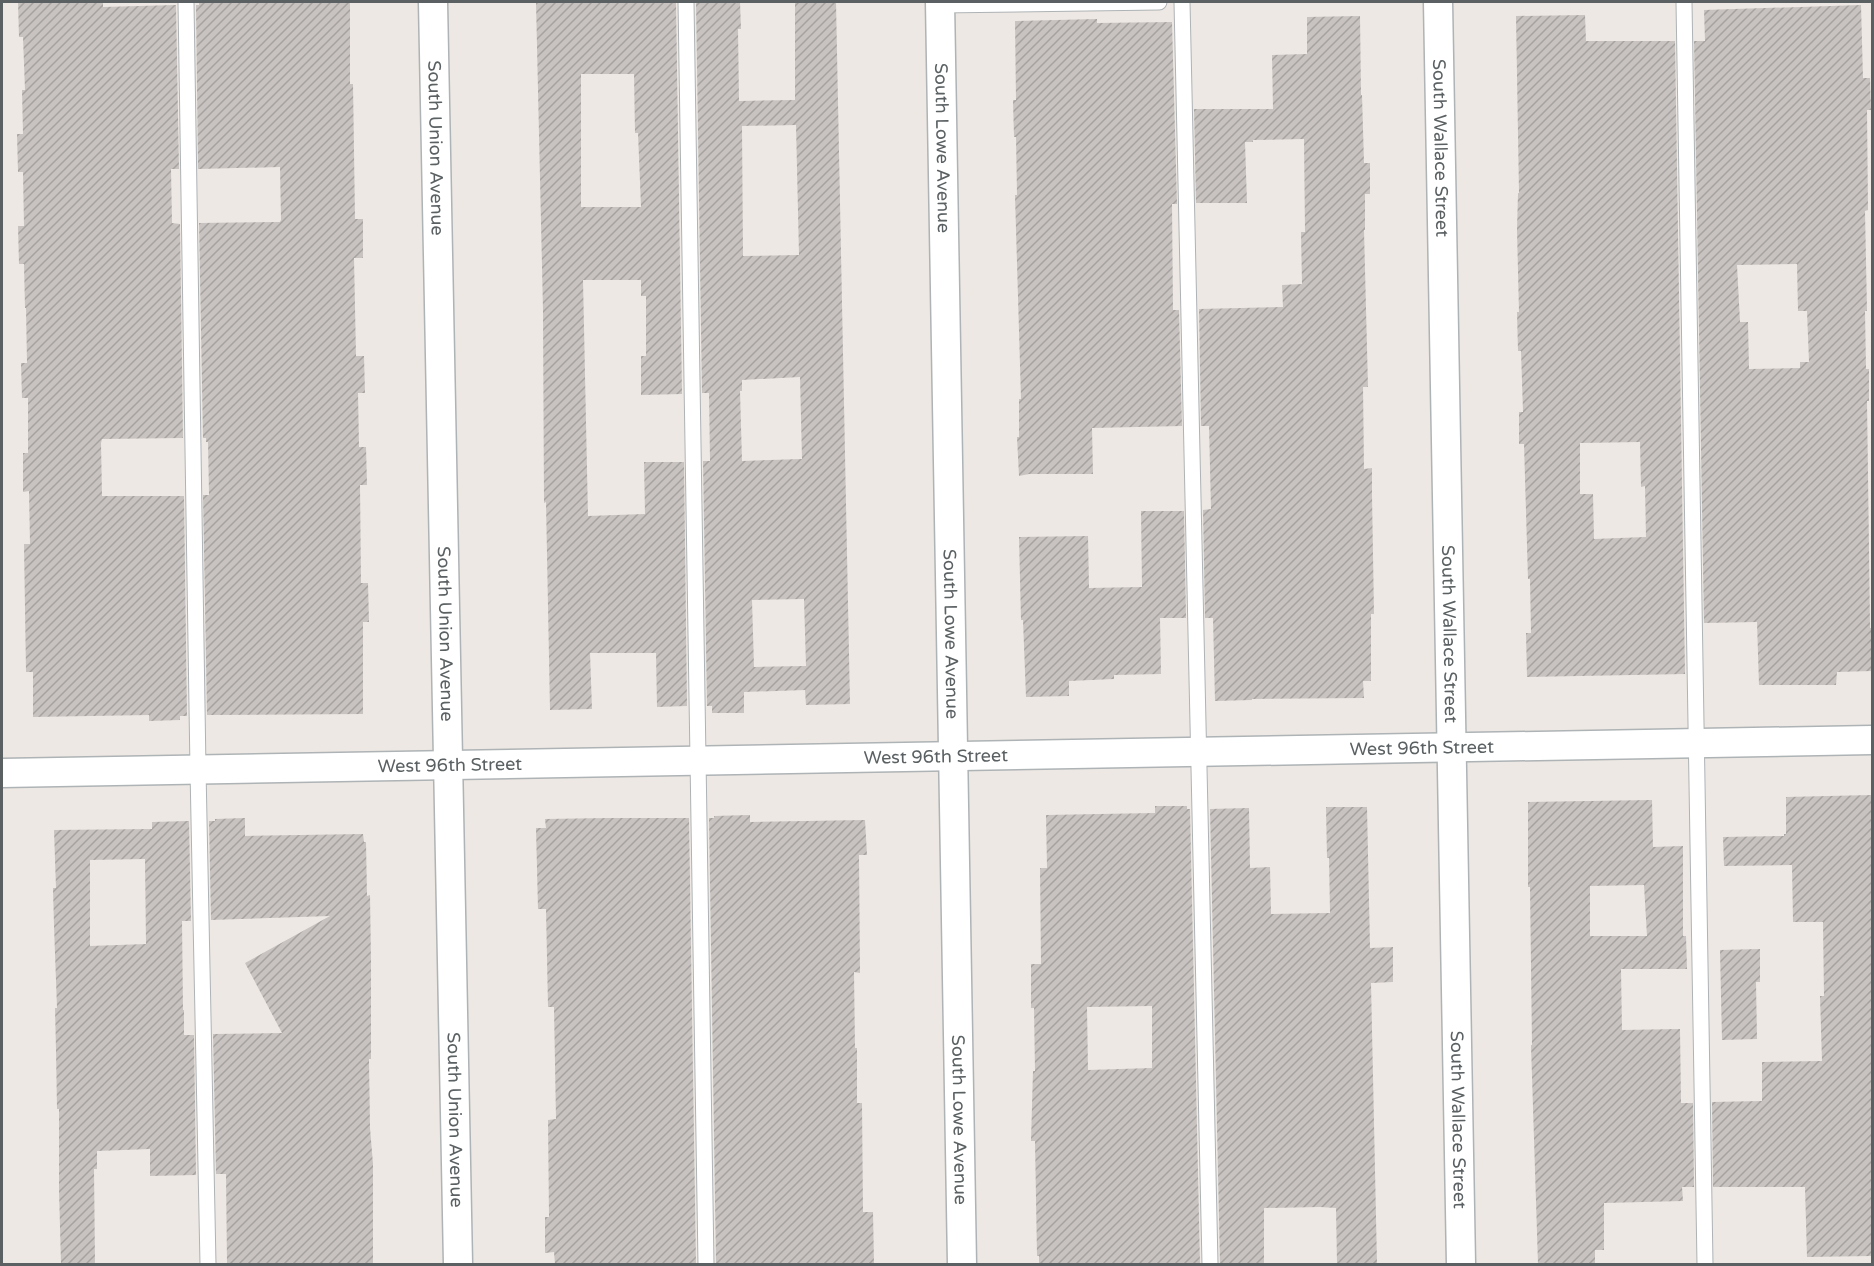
<svg xmlns="http://www.w3.org/2000/svg" width="1874" height="1266" font-family="'Varela Round',sans-serif">
	<style>
		.building { fill: url(#building-hatch); fill-rule: evenodd }
		.lines { fill: none; stroke-linecap: round; stroke-linejoin: round }
		.lane-casing { stroke: #aeb3b5; stroke-width: 17 }
		.street-casing { stroke: #aeb3b5; stroke-width: 31 }
		.lane { stroke: #fff; stroke-width: 15 }
		.street { stroke: #fff; stroke-width: 28 }
		.labels { text-anchor: middle; dominant-baseline: central; stroke-width: 5; stroke-linejoin: round; paint-order: stroke }
		.street-label { font-size: 18px; fill: #5b6163; stroke: #fff }
	</style>
	<defs>
		<pattern id="building-hatch" width="6" height="6" patternUnits="userSpaceOnUse" patternTransform="scale(1.5)"><rect width="6" height="6" fill="#c8c3c0"/><path d="M-1 1l2-2M0 6l6-6M5 7l2-2" fill="none" stroke="#a5a2a0"/></pattern>
	</defs>
	<rect width="100%" height="100%" fill="#ede8e3"/>
	<g class="building">
		<path d="M18 2H103V7L176 5 179 169H171L172 223 180 224 183 438 102 439 101 443 102 496H184L187 716H180V720L149 721V715L33 717V672H26L24 544H30L29 491 23 492V453H28V398H22L21 363H27L26 308H25L24 264H19L18 226H24L23 172H18L17 134H23L22 90H25L23 37H19Z"/>
		<path d="M199 2H350V84H353L355 219H363V258H354L356 356H364L365 393H358L359 447H366L367 485H360L361 583H368L369 622H363V714L207 715 203 495H209L208 442H206V438H203L199 223 280 222 281 220 280 167 198 169 196 5H199Z"/>
		<path d="M536 2H676L682 394 641 395V356H646V296H641V280H583L588 516 645 514 644 462H684L687 706 657 707 656 653H590L592 709 550 710 546 502 544 503 543 310ZM581 74H634L635 133H638L641 207H581Z"/>
		<path d="M696 2H740L741 29H738L739 101 795 100V2H836L850 704 806 705 805 690 744 692V713H712V706H707L703 461H710L709 393H702ZM796 125 799 255 743 256 742 126ZM800 377 802 459 742 461 740 391H742V380ZM804 599 806 666 754 667 752 600Z"/>
		<path d="M1861 5 1863 78H1870L1871 110H1867L1868 210 1865 211 1867 311H1865L1866 369H1869V401H1867L1869 548 1870 628H1872V671L1837 672 1836 685H1759L1757 622 1704 623 1694 41H1705L1704 10ZM1797 264 1798 311H1807L1809 362H1800V368L1749 369 1748 322H1740L1737 265Z"/>
		<path d="M1585 15 1586 41H1675L1685 674 1527 677 1526 633H1531L1530 579H1528L1524 444H1519V412H1523L1521 351H1518L1517 312H1519L1517 230 1518 193H1519L1516 16ZM1640 442 1641 487 1645 486 1646 537 1594 539 1593 494H1580V443Z"/>
		<path d="M1360 16 1361 95H1362L1364 163H1370V194H1365V230H1364L1368 387H1363L1364 469 1372 468V495L1374 614H1371V681H1363L1364 698 1252 699V700L1215 701 1213 618H1205L1203 510 1211 509 1209 426H1201L1199 309 1283 307 1282 285 1302 284 1301 232H1305L1304 139 1253 140V142H1245L1247 203H1196L1194 109H1273L1272 55 1307 54V17Z"/>
		<path d="M1097 19V23L1172 22 1177 204H1172L1173 310H1179L1182 426 1092 428 1093 474H1029L1019 476 1017 437H1019V399H1021L1015 195H1017L1016 137H1014L1013 100H1016L1015 21Z"/>
		<path d="M1141 511H1184L1186 618H1160L1161 674 1114 675V679L1069 681V696L1026 697 1023 620H1021L1019 537 1088 536 1089 588 1142 587Z"/>
		<path d="M1872 795V1256L1807 1257 1805 1187H1713L1712 1102 1762 1101V1062L1822 1061 1820 996H1824L1823 922H1793L1792 865 1724 866 1723 837 1784 836V834H1786V797Z"/>
		<path d="M1652 800 1653 847 1683 846V936H1686L1687 969H1621L1622 1030 1680 1029 1681 1103H1693L1694 1187H1682L1683 1201 1604 1203V1250H1595V1264H1538L1531 1045H1532L1530 887H1528V802ZM1644 885 1647 936H1590V886Z"/>
		<path d="M1155 806H1187V809H1190L1200 1264H1039V1256H1037L1035 1141H1031L1033 1071H1035L1034 1008H1031V964H1041L1040 868H1047L1046 815 1155 813ZM1152 1006V1068L1088 1070 1087 1007Z"/>
		<path d="M1326 807H1367L1370 948 1393 947V982L1371 983 1377 1264H1337L1336 1208 1320 1207 1264 1208V1264H1220L1210 809 1249 808 1250 868 1270 867 1271 914 1330 913 1329 858H1327Z"/>
		<path d="M750 815V822L865 820 867 855H859L860 973 854 972 855 1048H857V1103H862L863 1212H873L874 1264H716L709 818H714V816Z"/>
		<path d="M245 818V836L363 834 364 842H366L367 896 370 895 371 962V1059H369L370 1128 373 1164V1264H227L226 1174H216L213 1034 282 1033 245 963 330 916 211 920 209 821H215V819Z"/>
		<path d="M609 818H689L696 1264H555L554 1252 545 1253V1217H549L548 1120 556 1119 554 1007H548L546 909H538L536 828H546L545 819Z"/>
		<path d="M189 821 191 921H182L183 1010H184V1035H194L196 1175 150 1176V1149L97 1151V1169H94L95 1264H61L59 1190V1109H57L56 1050 55 1008H57L54 926 53 888H56L54 830 152 829V822ZM145 859 146 944 90 946V860Z"/>
		<path d="M1760 949V982H1756L1757 1039 1722 1040 1720 950Z"/>
	</g>
	<g class="lines">
		<g class="lane-casing">
			<g id="lane">
				<path d="M186 2 198 770 208 1264"/>
				<path d="M686 2 706 1264"/>
				<path d="M1182 2 1210 1264"/>
				<path d="M1684 2 1705 1264"/>
				<path d="M940 5 1159 2"/>
			</g>
		</g>
		<g class="street-casing">
			<g id="street">
				<path id="s1" d="M433 2 458 1264"/>
				<path id="s2" d="M940 2 962 1264"/>
				<path id="s3" d="M1438 2 1461 1264"/>
				<path id="s4" d="M2 773 1872 740"/>
			</g>
		</g>
		<use href="#lane" class="lane"/>
		<use href="#street" class="street"/>
	</g>
	<g class="labels">
		<g class="street-label">
			<text stroke="none"><textPath href="#s1" startOffset="146">South Union Avenue</textPath></text>
			<text stroke="none"><textPath href="#s2" startOffset="146">South Lowe Avenue</textPath></text>
			<text stroke="none"><textPath href="#s3" startOffset="146">South Wallace Street</textPath></text>
			<text stroke="none"><textPath href="#s1" startOffset="632">South Union Avenue</textPath></text>
			<text stroke="none"><textPath href="#s2" startOffset="632">South Lowe Avenue</textPath></text>
			<text stroke="none"><textPath href="#s3" startOffset="632">South Wallace Street</textPath></text>
			<text stroke="none"><textPath href="#s4" startOffset="1420">West 96th Street</textPath></text>
			<text stroke="none"><textPath href="#s4" startOffset="934">West 96th Street</textPath></text>
			<text stroke="none"><textPath href="#s4" startOffset="448">West 96th Street</textPath></text>
			<text stroke="none"><textPath href="#s1" startOffset="1118">South Union Avenue</textPath></text>
			<text stroke="none"><textPath href="#s2" startOffset="1118">South Lowe Avenue</textPath></text>
			<text stroke="none"><textPath href="#s3" startOffset="1118">South Wallace Street</textPath></text>
		</g>
	</g>
	<rect width="1874" height="1266" fill="none" stroke="#5b6163" stroke-width="6"/>
</svg>
